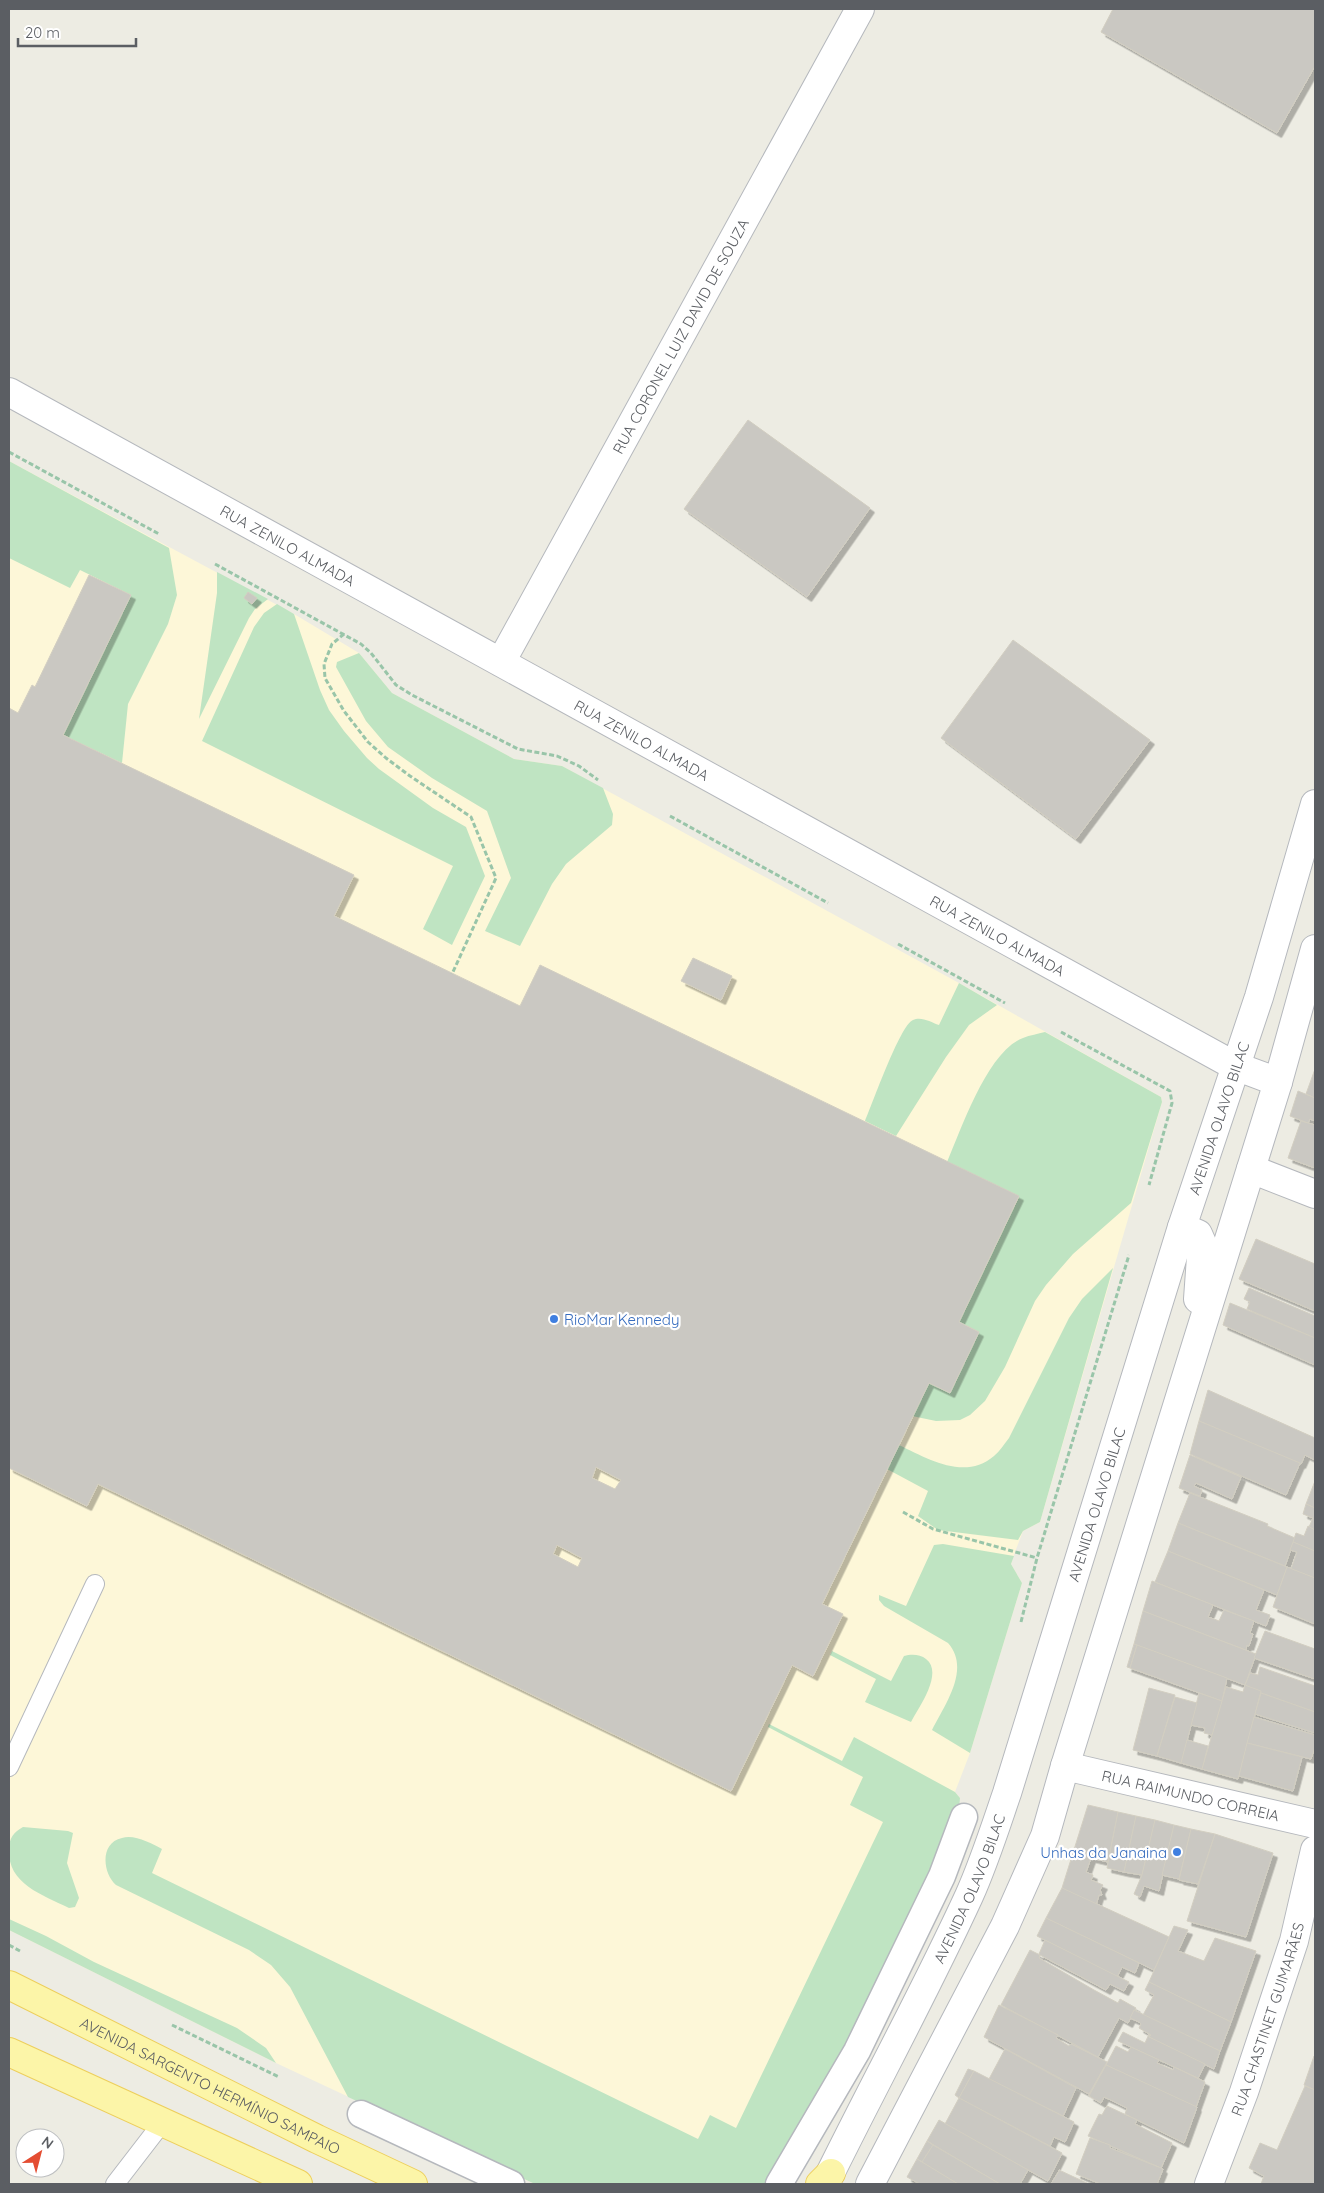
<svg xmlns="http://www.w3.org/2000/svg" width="1324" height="2193" font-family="Quicksand,sans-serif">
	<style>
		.commercial { fill: #fdf7d8 }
		.green { fill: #bfe4c2 }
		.building { fill: #cac8c2; stroke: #d2cec1; fill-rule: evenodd; filter: url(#shadow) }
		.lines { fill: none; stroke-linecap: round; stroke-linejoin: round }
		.service-casing { stroke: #b5b8bd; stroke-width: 20 }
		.pedestrian-casing { stroke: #b5b8bd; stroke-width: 29 }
		.minor-casing { stroke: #b5b8bd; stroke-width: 30 }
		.tertiary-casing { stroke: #b5b8bd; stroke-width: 30 }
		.primary-casing { stroke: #edcf5c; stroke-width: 30 }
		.path { stroke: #99c5a9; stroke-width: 3; stroke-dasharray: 5 2.5; stroke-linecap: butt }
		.service { stroke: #fff; stroke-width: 18 }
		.pedestrian { stroke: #fff; stroke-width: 26 }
		.minor { stroke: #fff; stroke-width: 28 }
		.tertiary { stroke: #fff; stroke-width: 28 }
		.primary { stroke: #fcf5a8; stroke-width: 28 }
		.shop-dot { fill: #3f7fe0; stroke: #fff; stroke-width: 2 }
		.labels { text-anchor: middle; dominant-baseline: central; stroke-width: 4.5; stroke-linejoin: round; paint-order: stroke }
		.street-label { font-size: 15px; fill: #5b5e63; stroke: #fff }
		.shop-label { font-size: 15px; fill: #366cbe; stroke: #fff; text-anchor: start }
	</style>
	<defs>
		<filter id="shadow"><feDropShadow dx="4.5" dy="4.5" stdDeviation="0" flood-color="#0004"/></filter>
	</defs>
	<rect width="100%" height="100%" fill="#edece3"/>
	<path class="commercial" d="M9 461 294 614 359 653 392 693 514 759 562 766 959 983 1161 1097 1162 1102 1040 1522 1023 1531 1015 1552 1011 1564 1022 1583 970 1753 955 1792 960 1798 769 2184H535L276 2063 9 1930Z"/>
	<g class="green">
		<path d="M9 461 169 548 177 595 168 624 128 704 122 763 63 735 131 595 80 570 70 588 9 558Z"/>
		<path d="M217 572 268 599 255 609 249 618 199 719 217 593Z"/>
		<path d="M277 604 294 614 320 690 329 710 344 731 367 758 379 769 433 808 466 827 485 876 452 945 423 929 453 866 202 741 254 627 264 613Z"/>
		<path d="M359 653 392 693 514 759 562 766 603 788 613 814 612 825 566 864 552 884 520 946 485 931 511 878 487 811 432 778 388 747 366 721 336 667 337 662Z"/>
		<path d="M959 983 997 1005 969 1025 946 1057 896 1136 865 1121C872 1105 900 1025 913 1020 921 1016 931 1022 939 1025Z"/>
		<path d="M1045 1032 1161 1097 1162 1102 1131 1203 1073 1254 1046 1285 1035 1301 1005 1367 985 1401 970 1415 960 1420 936 1421 912 1416 929 1383 950 1393 979 1332 959 1322 1019 1197 947 1162C962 1128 987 1052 1023 1038 1030 1035 1038 1034 1045 1032Z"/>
		<path d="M1113 1268 1040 1522 1023 1531 1018 1540 938 1530 918 1516 928 1491 887 1469 899 1445C928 1459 965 1481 994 1456 1000 1451 1004 1444 1009 1438L1069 1318 1082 1299Z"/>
		<path d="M943 1544 1014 1556 1011 1564 1022 1583 970 1753 932 1730C945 1704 971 1669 948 1643L884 1606 879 1600V1595L906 1606 934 1545Z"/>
		<path d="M832 1651 891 1681 904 1656C911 1654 920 1654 926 1659 944 1673 919 1707 911 1722L865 1702 876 1679 830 1655Z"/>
		<path d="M769 1724 842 1761 854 1737 955 1792 960 1798 959 1808 889 1968 769 2184H535L348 2097 290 1987 271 1965 249 1950 116 1885C103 1874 99 1843 122 1838 134 1834 151 1843 162 1849L152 1873 698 2139 710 2115 736 2128 883 1822 850 1805 863 1777 768 1727Z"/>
		<path d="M23 1827 68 1831 73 1833 67 1863 79 1898 75 1907 69 1908C43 1895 7 1884 9 1849 9 1838 14 1832 23 1827Z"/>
		<path d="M9 1919 46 1936 94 1962 237 2028 266 2048 276 2063 9 1930Z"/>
	</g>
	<g class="building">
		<path d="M1113 9H1315V66L1277 133 1101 32Z"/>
		<path d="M748 420 870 508 807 597 684 509Z"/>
		<path d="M89 575 131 595 63 735 354 875 334 916 520 1006 540 965 1019 1196 959 1322 979 1332 950 1393 929 1383 822 1604 843 1614 813 1676 792 1665 731 1791 98 1484 87 1506 9 1468V708L18 713 32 685 35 687ZM596 1467 621 1480 615 1489 592 1478ZM557 1545 582 1558 578 1567 553 1554Z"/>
		<path d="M248 592 257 598 252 604 244 598Z"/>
		<path d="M1013 640 1150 740 1076 839 941 738Z"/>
		<path d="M693 958 732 976 721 1000 681 981Z"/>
		<path d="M1315 1069V1098L1306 1094Z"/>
		<path d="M1298 1091 1315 1098V1121L1310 1119 1308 1123 1290 1116Z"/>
		<path d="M1301 1121 1315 1125V1168L1288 1158Z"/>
		<path d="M1256 1239 1315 1264V1311L1239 1279Z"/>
		<path d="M1249 1288 1315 1316V1338L1247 1309 1250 1302 1244 1299Z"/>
		<path d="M1230 1303 1315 1338V1365L1223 1325Z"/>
		<path d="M1208 1390 1315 1438V1460L1305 1455 1301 1464 1199 1421Z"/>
		<path d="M1199 1421 1300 1463 1286 1495 1190 1454Z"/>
		<path d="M1190 1455 1241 1477 1232 1499 1196 1483 1194 1486 1202 1490 1200 1496 1179 1488Z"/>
		<path d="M1315 1481V1508L1306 1504Z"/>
		<path d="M1190 1493 1268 1524 1267 1526 1295 1538 1285 1566 1178 1523Z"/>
		<path d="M1306 1504 1315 1508V1530L1309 1527 1313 1518 1303 1514Z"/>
		<path d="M1178 1523 1287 1567 1277 1595 1168 1551Z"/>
		<path d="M1308 1526 1315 1530V1551L1293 1542 1296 1533 1304 1536Z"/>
		<path d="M1293 1542 1315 1551V1578L1291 1569 1297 1552 1290 1550Z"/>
		<path d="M1168 1551 1264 1590 1256 1610 1270 1615 1266 1626 1155 1582Z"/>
		<path d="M1287 1567 1315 1578V1624L1273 1607Z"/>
		<path d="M1152 1581 1213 1605 1208 1617 1214 1619 1219 1621 1224 1610 1254 1621 1250 1633 1253 1634 1249 1646 1247 1645 1246 1650 1143 1611Z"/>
		<path d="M1143 1611 1256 1654 1245 1685 1134 1644Z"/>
		<path d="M1265 1631 1315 1649V1679L1254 1658Z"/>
		<path d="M1134 1644 1137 1645 1130 1668 1127 1667Z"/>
		<path d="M1137 1645 1227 1678 1222 1701 1130 1668Z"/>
		<path d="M1260 1667 1315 1686V1712L1261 1693 1245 1685 1250 1673 1258 1675Z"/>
		<path d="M1245 1685 1261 1691 1238 1779 1202 1769 1226 1687 1243 1692Z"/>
		<path d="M1149 1688 1175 1695 1157 1756 1133 1750Z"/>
		<path d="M1199 1693 1222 1701 1212 1735 1204 1733 1205 1728 1191 1725Z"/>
		<path d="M1261 1693 1315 1712V1733L1255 1714Z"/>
		<path d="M1175 1697 1197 1703 1181 1763 1157 1756Z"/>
		<path d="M1254 1717 1315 1735V1747L1311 1759 1247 1743Z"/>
		<path d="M1187 1740 1208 1746 1202 1769 1181 1763Z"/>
		<path d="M1247 1743 1302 1757 1293 1791 1239 1776Z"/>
		<path d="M1088 1805 1118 1812 1108 1862 1091 1858 1086 1872 1093 1875 1091 1880 1103 1885 1100 1890 1102 1895H1099L1096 1905 1062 1888Z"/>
		<path d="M1118 1812 1136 1816 1124 1872 1107 1868Z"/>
		<path d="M1136 1816 1155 1820 1142 1875 1124 1872Z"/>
		<path d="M1155 1820 1174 1825 1159 1891 1144 1886 1140 1897 1134 1894 1142 1875Z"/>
		<path d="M1174 1825 1191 1829 1179 1879 1162 1875Z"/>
		<path d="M1191 1829 1215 1834 1198 1884 1179 1880Z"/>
		<path d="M1215 1834 1273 1853 1246 1937 1187 1921Z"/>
		<path d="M1062 1888 1169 1937 1154 1970 1046 1918Z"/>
		<path d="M1046 1918 1139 1963 1135 1973 1122 1967 1117 1977 1037 1936Z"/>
		<path d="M1174 1926 1188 1930 1178 1951 1204 1961 1215 1938 1256 1951 1231 2022 1149 1982Z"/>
		<path d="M1045 1940 1129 1982 1124 1991 1110 1984 1106 1990 1040 1955 1039 1954Z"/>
		<path d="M1030 1950 1040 1955 1039 1958 1094 1990 1118 2003 1120 1999 1136 2008 1128 2023 1119 2018 1098 2057 1001 2005Z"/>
		<path d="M1149 1982 1231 2022 1220 2051 1143 2015 1154 1995 1145 1990Z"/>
		<path d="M999 2005 1058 2035 1056 2038 1069 2046 1071 2044 1107 2062 1089 2094 984 2037Z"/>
		<path d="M1134 2010 1220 2051 1214 2069 1149 2037 1151 2035 1139 2028 1141 2024 1139 2022 1130 2018Z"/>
		<path d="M1123 2032 1145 2043 1149 2034V2037L1205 2064 1198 2078 1118 2041Z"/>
		<path d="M1116 2046 1128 2052 1131 2047 1159 2060 1157 2063 1173 2070 1174 2067 1205 2082 1196 2107 1106 2065Z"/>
		<path d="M1005 2049 1076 2088 1063 2116 989 2079Z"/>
		<path d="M1314 2056 1315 2057V2090L1304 2085Z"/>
		<path d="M1106 2065 1197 2107 1184 2143 1125 2114 1127 2108 1113 2101 1104 2097 1101 2103 1089 2096Z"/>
		<path d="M968 2069 974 2071 959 2098 955 2095Z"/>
		<path d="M974 2071 1074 2122 1065 2142 1054 2137 1050 2146 959 2098Z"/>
		<path d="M1305 2086 1315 2090V2184H1261L1264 2176 1249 2168 1260 2143 1277 2150Z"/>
		<path d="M959 2098 1062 2153 1048 2181 945 2124Z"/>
		<path d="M1107 2106 1137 2120 1135 2124 1172 2143 1161 2168 1088 2136 1099 2114 1102 2115Z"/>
		<path d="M939 2120 1028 2170 1020 2184H1000L927 2141Z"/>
		<path d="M1090 2138 1110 2145V2148L1161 2168 1163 2169 1157 2184H1101L1076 2174Z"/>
		<path d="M927 2141 933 2145 922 2162 917 2159Z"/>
		<path d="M933 2145 969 2166 1000 2184H958L922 2162Z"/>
		<path d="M917 2159 922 2162 958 2184H920L907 2177Z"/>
		<path d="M1059 2171V2170L1089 2184H1051Z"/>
	</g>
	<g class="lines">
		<g class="service-casing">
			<g id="service">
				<path d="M9 1767 95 1584"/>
				<path d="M115 2184 162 2123"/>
			</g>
		</g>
		<g class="pedestrian-casing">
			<g id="pedestrian">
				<path d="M361 2114 511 2184"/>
				<path d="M779 2184 857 2051 942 1876 964 1817"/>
			</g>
		</g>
		<g class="minor-casing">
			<g id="minor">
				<path id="s1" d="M9 392 1235 1066 1278 1082"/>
				<path id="s2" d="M501 662 860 9"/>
				<path d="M1251 1169 1315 1194"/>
				<path id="s3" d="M1065 1766 1315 1824"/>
				<path id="s4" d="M1209 2184 1244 2092 1294 1941 1315 1850"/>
			</g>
		</g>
		<g class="tertiary-casing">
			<g id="tertiary">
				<path d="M1182 1227 1198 1234 1202 1243 1198 1299"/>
				<path id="s5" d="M825 2184C872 2088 924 1994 969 1896 984 1863 995 1828 1007 1793L1182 1227 1259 997 1315 804"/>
				<path d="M870 2184 1005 1926 1045 1836 1065 1766 1278 1082 1315 949"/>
			</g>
		</g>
		<g class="primary-casing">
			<g id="primary">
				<path id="s6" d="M9 1985 317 2139 413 2184"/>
				<path d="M9 2052 298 2184"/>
				<path d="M820 2184 831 2173"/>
			</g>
		</g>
		<g class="path">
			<path d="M9 452 159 534"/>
			<path d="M215 564 361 644 371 653 396 685 412 695 518 749 557 756 579 766 598 780"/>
			<path d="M344 634 332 644 324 664 325 678 344 711 368 742 386 758 410 776 471 817 496 878 452 974"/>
			<path d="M670 816 828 903"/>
			<path d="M898 944 1005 1003"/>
			<path d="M1061 1032 1170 1091 1172 1103 1149 1185"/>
			<path d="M903 1512 933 1529 1037 1558"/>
			<path d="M1021 1622 1037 1558 1129 1255"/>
			<path d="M9 1945 20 1951"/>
			<path d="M172 2025 279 2077"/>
		</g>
		<use href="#service" class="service"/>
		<use href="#pedestrian" class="pedestrian"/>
		<use href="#minor" class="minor"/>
		<use href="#tertiary" class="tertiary"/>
		<use href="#primary" class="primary"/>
	</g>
	<g class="shop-dot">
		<circle cx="554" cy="1319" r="5"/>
		<circle cx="1177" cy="1852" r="5"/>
	</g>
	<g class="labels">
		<g class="street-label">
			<text stroke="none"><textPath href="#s2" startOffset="372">RUA CORONEL LUIZ DAVID DE SOUZA</textPath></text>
			<text stroke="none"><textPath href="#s1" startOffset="318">RUA ZENILO ALMADA</textPath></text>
			<text stroke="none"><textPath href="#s1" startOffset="722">RUA ZENILO ALMADA</textPath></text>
			<text stroke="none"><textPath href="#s1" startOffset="1128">RUA ZENILO ALMADA</textPath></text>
			<text stroke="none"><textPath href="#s5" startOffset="1139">AVENIDA OLAVO BILAC</textPath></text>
			<text stroke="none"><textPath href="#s5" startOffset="734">AVENIDA OLAVO BILAC</textPath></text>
			<text stroke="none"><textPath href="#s3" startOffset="129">RUA RAIMUNDO CORREIA</textPath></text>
			<text stroke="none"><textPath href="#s5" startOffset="329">AVENIDA OLAVO BILAC</textPath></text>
			<text stroke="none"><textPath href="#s4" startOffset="175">RUA CHASTINET GUIMARÃES</textPath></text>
			<text stroke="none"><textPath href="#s6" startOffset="225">AVENIDA SARGENTO HERMÍNIO SAMPAIO</textPath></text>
		</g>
		<g class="shop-label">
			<text x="564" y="1319">RioMar Kennedy</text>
			<text x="1167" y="1852" text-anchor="end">Unhas da Janaina</text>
		</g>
	</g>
	<rect width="1324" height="2193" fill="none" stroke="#5b5e63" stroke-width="20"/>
	<g transform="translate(40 2153) rotate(36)"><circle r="24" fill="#ffffff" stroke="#bdbfc1"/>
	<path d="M0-4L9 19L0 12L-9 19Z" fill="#e44d32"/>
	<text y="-8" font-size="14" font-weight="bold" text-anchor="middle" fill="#5b5e63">N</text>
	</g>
	<path d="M18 38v8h118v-8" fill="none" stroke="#5b5e63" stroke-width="2.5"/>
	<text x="25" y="38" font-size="15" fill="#5b5e63" stroke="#ffffff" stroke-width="4" paint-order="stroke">20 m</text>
</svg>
